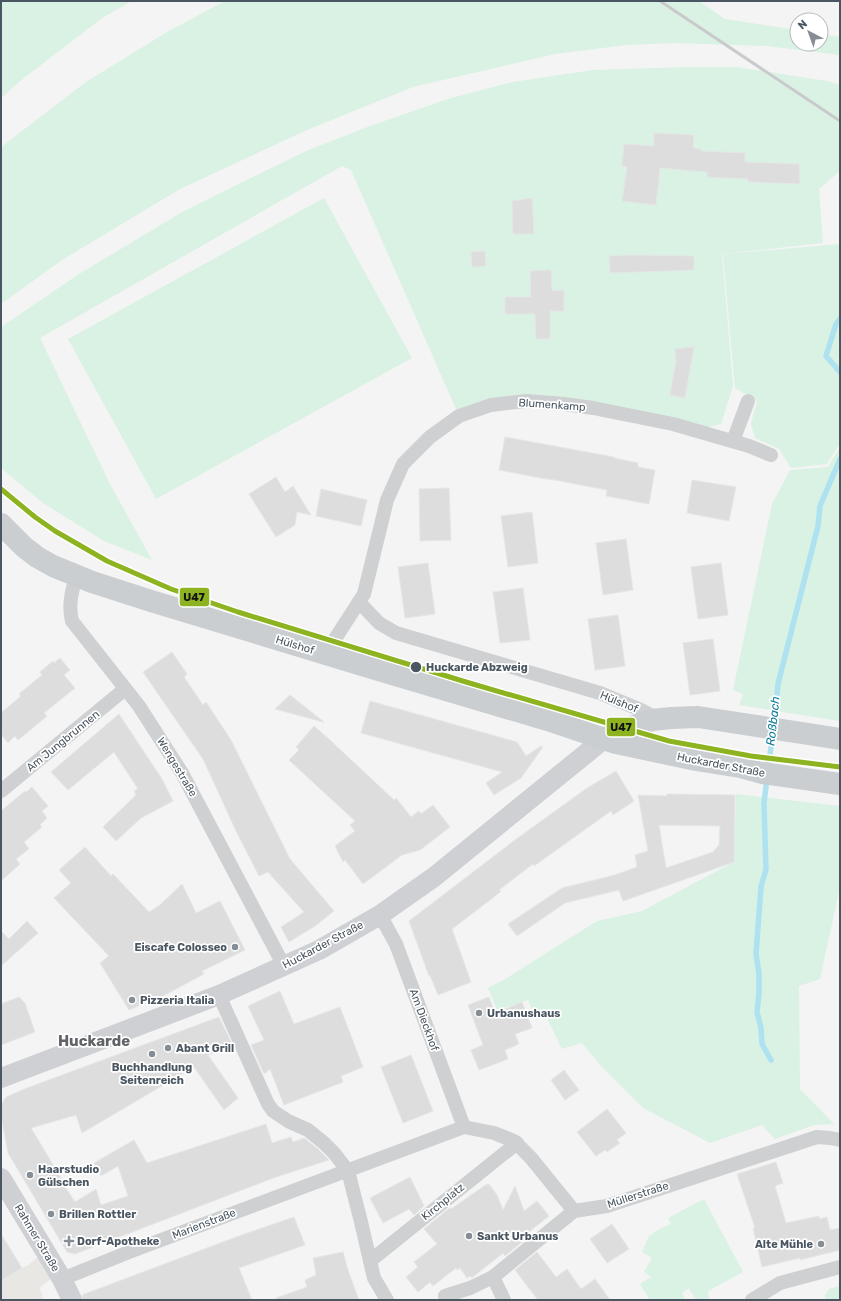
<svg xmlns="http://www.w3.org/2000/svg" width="841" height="1301" font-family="Rubik,sans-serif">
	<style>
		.commercial { fill: #e8e7e3 }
		.green { fill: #d9f2e3 }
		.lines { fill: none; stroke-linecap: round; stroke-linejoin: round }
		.stream { stroke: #aee2f0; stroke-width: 5.5 }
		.building { fill: #ddddde; stroke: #e5e6e7; fill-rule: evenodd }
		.street { stroke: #ced0d2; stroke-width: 14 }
		.secondary { stroke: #ced0d4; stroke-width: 20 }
		.primary { stroke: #caced1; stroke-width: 22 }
		.rail { stroke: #c9cacc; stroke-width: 3 }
		.tram-1-casing { stroke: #fff; stroke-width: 8 }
		.tram-1 { stroke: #8db320; stroke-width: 5 }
		.stop-dot { fill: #4a5661; stroke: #fff; stroke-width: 1.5 }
		.poi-dot { fill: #868d94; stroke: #fff; stroke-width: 1.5 }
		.labels { text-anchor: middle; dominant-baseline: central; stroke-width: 3.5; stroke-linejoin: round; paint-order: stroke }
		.street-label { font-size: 11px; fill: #4a5661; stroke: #fff }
		.stop-label { font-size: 11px; font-weight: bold; fill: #4a5661; stroke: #fff; text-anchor: start }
		.poi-label { font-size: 11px; font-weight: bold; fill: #4a5661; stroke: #fff; text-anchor: start }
		.water-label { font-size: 12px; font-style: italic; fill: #0c7c9b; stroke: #fff }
		.district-label { font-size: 15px; font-weight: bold; fill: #5f6368; stroke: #fff }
		.line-badge { stroke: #fff; stroke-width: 1.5 }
		.pale-badge-label { font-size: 11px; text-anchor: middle; font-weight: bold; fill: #111 }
	</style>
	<rect width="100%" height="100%" fill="#f4f4f4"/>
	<path class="commercial" d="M38 1257 51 1279 39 1288 43 1295 41 1296 44 1300H1V1281L22 1268 27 1266Z"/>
	<g class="green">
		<path d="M1 1H132L102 18 24 78 1 98Z"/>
		<path d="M225 1H699L725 19 797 30V44H821V34L840 37V55L766 46 676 43 627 45 555 54 413 87 307 130 180 189 62 260 1 304V147L86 82 167 32Z"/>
		<path d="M687 67H736L827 81 840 85V171L819 189 823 243 722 254 733 386 721 424 697 430 526 401 459 416 351 170 342 166 40 338 110 484 152 560 104 541 43 503 1 468V327L79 274 184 211 306 151 370 126 451 98 513 82 593 70Z"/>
		<path d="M324 198 412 358 156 499 68 339Z"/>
		<path d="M840 244V443L827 464 791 468 779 449 755 438 751 424 757 401 735 388 723 254Z"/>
		<path d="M840 447V721L739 705 743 694 733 690 772 504 790 470 828 467Z"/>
		<path d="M736 794 840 806V887L820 979 799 986 800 1089 834 1124 814 1125 775 1139 762 1125 710 1143 643 1108 602 1067 582 1043 562 1049 546 1016 536 1020 528 1000 497 1010 488 988 507 978 597 921 642 911 734 862Z"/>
		<path d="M704 1199 743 1272 708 1291 709 1298 705 1300H696L689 1288 682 1293 685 1300H650L640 1284 651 1277 644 1272 652 1258 642 1252 649 1236 661 1228 671 1224 668 1218Z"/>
		<path d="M840 1286V1300H826L825 1295 829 1289Z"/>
	</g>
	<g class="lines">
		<g class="stream">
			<path d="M840 319 836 324 826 356 840 372"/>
			<path d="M774 724 778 684 818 526 820 506 840 459"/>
			<path d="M768 769 773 732"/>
			<path d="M767 778 764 803 766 869 761 887 756 954 759 974V993L757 1012 761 1028 762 1044 771 1060"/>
		</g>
	</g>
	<g class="building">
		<path d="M654 133 694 135 693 148 701 149V151L745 153V162L799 164 800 184 748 182V179L707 177V172L660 168 656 205 622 201 627 167 622 166 624 144 654 146Z"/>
		<path d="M532 198 534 234H513L512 201Z"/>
		<path d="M485 251 486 266 472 267 471 252Z"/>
		<path d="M631 255 694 256V270L610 273 609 256Z"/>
		<path d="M551 270 552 291 564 290V311H550V339H536L535 314H505V297H531L530 271Z"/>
		<path d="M694 347 685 398 670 395 676 362 675 349Z"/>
		<path d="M505 437 614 457V458L638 463V467L655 470 649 504 606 496 607 490 555 480 540 478 499 470Z"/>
		<path d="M276 477 285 492 293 486 311 515 297 512 295 525 276 537 249 494Z"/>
		<path d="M692 480 736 487 729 521 687 513Z"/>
		<path d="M449 488 451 540 420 541 419 489Z"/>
		<path d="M321 489 367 500 361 526 316 516Z"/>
		<path d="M532 512 538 563 508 567 501 516Z"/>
		<path d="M626 539 633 590 603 595 596 543Z"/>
		<path d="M428 563 435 614 405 618 398 567Z"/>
		<path d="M721 563 728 615 698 619 691 567Z"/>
		<path d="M523 588 530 640 500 643 493 592Z"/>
		<path d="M618 615 625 666 595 670 588 619Z"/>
		<path d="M713 639 720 691 690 695 683 643Z"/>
		<path d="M172 652 187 674 184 677 203 705 206 702 231 740 290 859 334 911 315 926 289 942 281 927 304 912 268 872 259 876 236 831 203 759 143 672Z"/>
		<path d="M60 658 70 670 64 675 75 688 44 713 47 716 28 732 18 740 15 736 8 743 1 734V713L21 696 19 694 42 675 40 672 53 661 54 663Z"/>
		<path d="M290 695 324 722H323L275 709Z"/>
		<path d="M370 701 517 742 526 756 541 746 543 747 521 778 494 795 486 783 502 772 361 733Z"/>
		<path d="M119 714 162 779 173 801 141 818 116 841 103 827 136 795 134 791 138 789 114 752 68 790 51 772Z"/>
		<path d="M314 726 330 740 394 800 396 798 411 817 419 811 421 814 433 805 450 827 420 850 402 855 363 884 345 860 343 862 335 846 355 831 350 825 355 821 289 760 299 750 296 747Z"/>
		<path d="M616 771 634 801 613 815 611 811 534 866 533 864 499 890 501 891 494 897 452 929 471 982 438 995 430 975 429 976 409 921 515 840 587 788Z"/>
		<path d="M32 787 48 806 42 811 47 818 40 825 42 827 24 842 29 849 16 859 20 864 1 881V811L25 791 26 792Z"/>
		<path d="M667 794 735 795 734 862 623 901 619 890 565 903 517 936 508 924 562 888 615 875 637 867 635 855 648 851 638 795 667 796ZM659 825 720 826 719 845 713 852 666 868Z"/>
		<path d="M85 847 111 876 113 874 149 912 160 905 182 884 196 913 220 901 245 950 202 971 204 974 163 996 129 1010 100 963 109 956 54 898 71 883 59 870Z"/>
		<path d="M27 921 38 933 1 966V931L9 939Z"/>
		<path d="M280 991 294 1024 340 1007 363 1067 341 1076 343 1082 284 1105 270 1069 264 1074 251 1045 264 1040 248 1006Z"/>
		<path d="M19 997 25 1003 35 1032 1 1045V1004Z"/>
		<path d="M489 997 495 1013 522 1002 532 1028 515 1034 519 1044 505 1050 508 1059 479 1070 471 1050 483 1045 468 1005Z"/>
		<path d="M219 1017 233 1046 208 1055 238 1098 224 1110 194 1067 82 1133 76 1115 31 1128 61 1178 60 1179 75 1202 96 1189 101 1205 128 1196 118 1166 101 1176 94 1163 134 1140 147 1163 266 1124 272 1143 291 1137 293 1142 304 1138 318 1149 329 1160 276 1177 75 1254 67 1252 8 1153 1 1115V1105L6 1097 27 1088Z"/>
		<path d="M411 1055 433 1111 403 1123 381 1067Z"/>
		<path d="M564 1070 579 1090 565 1100 551 1080Z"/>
		<path d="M607 1109 626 1133 617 1140 620 1143 607 1152 605 1150 596 1156 577 1132Z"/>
		<path d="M776 1162 783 1183 775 1186 786 1223 819 1216V1219L827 1217 830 1230 840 1228V1250L800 1260V1258L762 1267 753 1228H755L737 1174Z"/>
		<path d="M410 1177 424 1206 414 1215 409 1209 383 1223 370 1198Z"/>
		<path d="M487 1184 488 1186 489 1184 497 1195 503 1210 515 1186 524 1211 537 1201 549 1216 525 1235 527 1238 505 1256 503 1253 473 1277 472 1278 470 1276 467 1278 460 1268 457 1270 456 1268 433 1286 430 1282 418 1292 406 1277 418 1267 414 1262 437 1244 424 1229 447 1210 450 1208 451 1209Z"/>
		<path d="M294 1217 305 1245 239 1268 252 1300H83L82 1295 236 1237Z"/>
		<path d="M612 1224 629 1249 607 1263 590 1239Z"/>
		<path d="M1 1234 22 1268 1 1281Z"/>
		<path d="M343 1252 348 1270 359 1300H277L276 1298 307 1287 305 1280 316 1275 313 1258Z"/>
		<path d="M537 1252 556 1277 567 1269 581 1289 595 1279 610 1300H538L515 1270Z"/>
	</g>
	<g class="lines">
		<g class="street">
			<path d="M733 441 748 401"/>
			<path d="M76 576C72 591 68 605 72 621L139 706 182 773 284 966"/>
			<path d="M359 602 379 623 396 633 600 693 641 710 658 719"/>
			<path d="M328 655 333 642 364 594 387 500 403 464 430 437 459 416 491 405 526 401 564 404 593 408 673 424 749 446 771 455"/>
			<path d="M1 791 125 689"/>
			<path d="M380 915 396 944 464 1127"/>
			<path d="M219 995 268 1104 273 1111 288 1121 308 1130 324 1143 334 1153 348 1171 361 1222 374 1278 387 1300"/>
			<path d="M464 1127 494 1133 514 1141 531 1158 574 1211"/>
			<path d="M370 1261 517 1143"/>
			<path d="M493 1277 504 1300"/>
			<path d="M62 1279 129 1252 464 1127"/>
			<path d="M445 1296 470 1288 493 1277 574 1211 607 1206 817 1137 830 1138 840 1140"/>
			<path d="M752 1300 780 1283 840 1267"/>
		</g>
		<g class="secondary">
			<path d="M1 1078 219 995 319 950 380 915 434 877 604 739"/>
			<path d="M1 1178 62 1279 72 1300"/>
		</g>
		<g class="primary">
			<path d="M1 524 24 547 37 557 53 566 92 582 151 601 375 669 554 722 616 743 696 760 740 767 762 773 840 784"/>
			<path d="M604 739 626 729 652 720 671 718 698 717 840 739"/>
		</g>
		<path class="rail" d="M660 1 840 121"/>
		<g class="tram-1-casing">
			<path id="tram-1" d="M1 489 35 517 55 531 107 561 171 589 238 612 466 682 669 741 751 756 840 767"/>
		</g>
		<use href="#tram-1" class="tram-1"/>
	</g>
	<circle class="stop-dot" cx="416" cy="667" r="6"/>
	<g class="poi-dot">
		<circle cx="235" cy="947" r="4"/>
		<circle cx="132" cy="1000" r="4"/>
		<circle cx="479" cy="1013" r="4"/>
		<circle cx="168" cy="1048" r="4"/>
		<circle cx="152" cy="1054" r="4"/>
		<circle cx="30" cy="1175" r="4"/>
		<circle cx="51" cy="1214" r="4"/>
		<circle cx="469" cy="1236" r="4"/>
		<path d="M67 1235h4v4h4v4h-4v4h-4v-4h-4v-4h4z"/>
		<circle cx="821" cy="1244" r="4"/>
	</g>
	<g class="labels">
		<g class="street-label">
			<text transform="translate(552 405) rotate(4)">Blumenkamp</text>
			<text transform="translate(295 645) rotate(17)">Hülshof</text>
			<text transform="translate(619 702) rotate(22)">Hülshof</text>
			<text transform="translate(63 741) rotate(-39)">Am Jungbrunnen</text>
			<text transform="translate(721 765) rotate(11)">Huckarder Straße</text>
			<text transform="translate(177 767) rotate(59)">Wengestraße</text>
			<text transform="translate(323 945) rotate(-28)">Huckarder Straße</text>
			<text transform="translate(424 1020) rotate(70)">Am Dieckhof</text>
			<text transform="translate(638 1195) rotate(-18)">Müllerstraße</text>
			<text transform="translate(443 1202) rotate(-39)">Kirchplatz</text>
			<text transform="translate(204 1224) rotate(-21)">Marienstraße</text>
			<text transform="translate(37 1238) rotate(59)">Rahmer Straße</text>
		</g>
		<g class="stop-label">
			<text x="426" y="667">Huckarde Abzweig</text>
		</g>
		<g class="poi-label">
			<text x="227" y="947" text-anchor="end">Eiscafe Colosseo</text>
			<text x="140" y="1000">Pizzeria Italia</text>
			<text x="487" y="1013">Urbanushaus</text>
			<text x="176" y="1048">Abant Grill</text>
			<text x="152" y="1067" text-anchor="middle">Buchhandlung<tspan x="152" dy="13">Seitenreich</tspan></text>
			<text x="38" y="1169">Haarstudio<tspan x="38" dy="13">Gülschen</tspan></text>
			<text x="59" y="1214">Brillen Rottler</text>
			<text x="477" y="1236">Sankt Urbanus</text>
			<text x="77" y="1241">Dorf-Apotheke</text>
			<text x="813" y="1244" text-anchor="end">Alte Mühle</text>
		</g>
		<g class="water-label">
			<text transform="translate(773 721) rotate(-84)">Roßbach</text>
		</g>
		<g class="district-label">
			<text x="94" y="1041">Huckarde</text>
		</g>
	</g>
	<g class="line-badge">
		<rect x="179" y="587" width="31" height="20" rx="4" fill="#8db320"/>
		<rect x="606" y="717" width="30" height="20" rx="4" fill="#8db320"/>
	</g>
	<g class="pale-badge-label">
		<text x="194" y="601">U47</text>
		<text x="621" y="731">U47</text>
	</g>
	<rect width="841" height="1301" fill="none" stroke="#4a5661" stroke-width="4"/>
	<g transform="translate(809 32) rotate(319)"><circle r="19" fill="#ffffff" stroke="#b7bbc0"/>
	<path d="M0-3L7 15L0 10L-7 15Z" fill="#868d94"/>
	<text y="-6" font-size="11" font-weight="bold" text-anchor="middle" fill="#4a5661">N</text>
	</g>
</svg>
